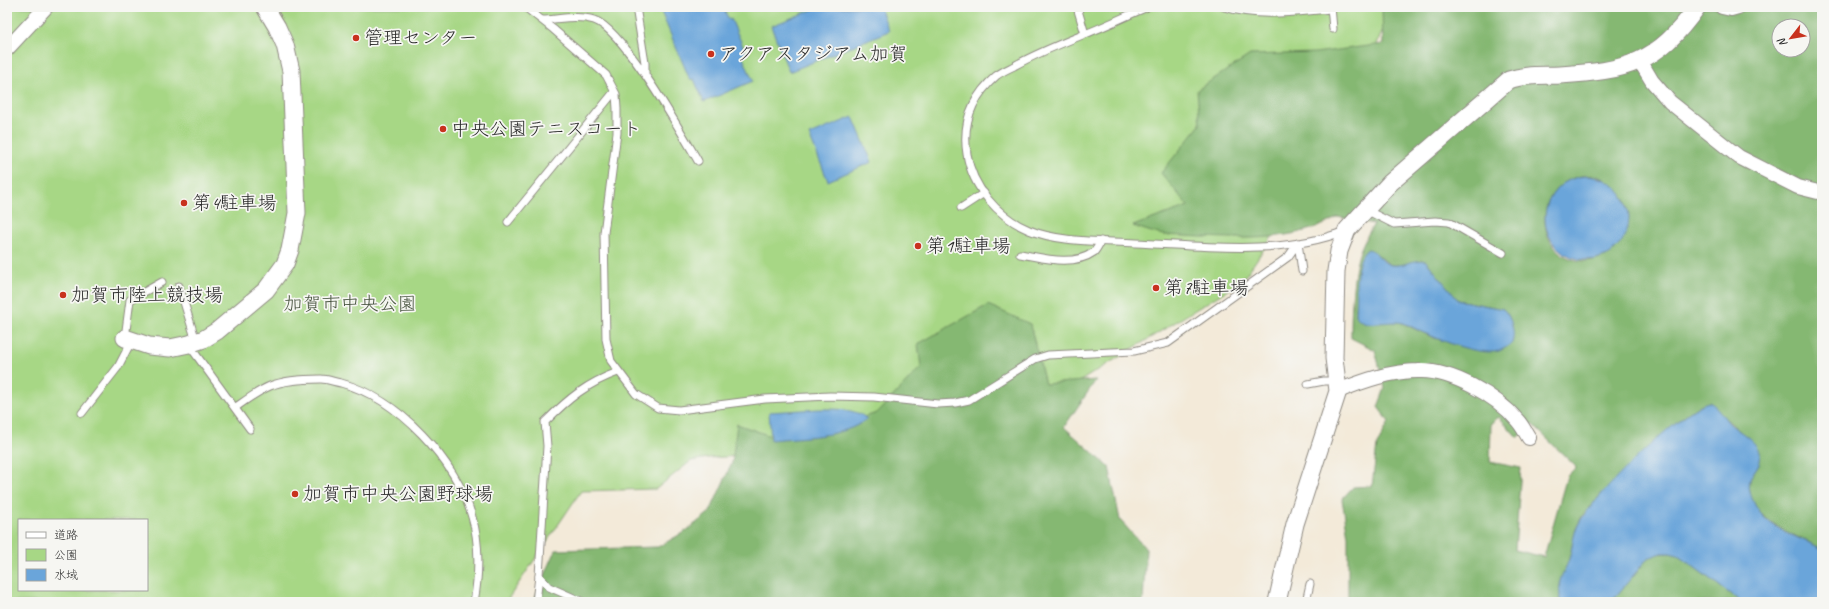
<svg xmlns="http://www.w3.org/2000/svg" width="1829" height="609" font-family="Caveat,'Klee One',sans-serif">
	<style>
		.green { fill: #a7d785; stroke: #698158; fill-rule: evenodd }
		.forest { fill: #85b872; stroke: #58724e; fill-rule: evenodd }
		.water { fill: #6aa5da; stroke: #4a6882 }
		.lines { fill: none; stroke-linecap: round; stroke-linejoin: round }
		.service-casing { stroke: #8f8a82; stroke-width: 9 }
		.minor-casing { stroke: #8f8a82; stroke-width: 16 }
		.tertiary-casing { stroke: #8f8a82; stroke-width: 19 }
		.service { stroke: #fff; stroke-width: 7 }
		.minor { stroke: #fff; stroke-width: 14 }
		.tertiary { stroke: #fff; stroke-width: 17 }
		.poi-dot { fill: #c8321e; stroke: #f6f6f2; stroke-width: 1.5 }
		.labels { text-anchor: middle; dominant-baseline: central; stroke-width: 3.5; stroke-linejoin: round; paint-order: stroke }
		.poi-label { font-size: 19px; fill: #2b2b2b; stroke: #f6f6f2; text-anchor: start }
		.park-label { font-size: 19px; fill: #4a5642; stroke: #f6f6f2 }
	</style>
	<rect width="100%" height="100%" fill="#f6f6f2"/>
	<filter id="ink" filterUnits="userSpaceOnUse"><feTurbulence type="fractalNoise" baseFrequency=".025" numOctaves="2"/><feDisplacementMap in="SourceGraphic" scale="8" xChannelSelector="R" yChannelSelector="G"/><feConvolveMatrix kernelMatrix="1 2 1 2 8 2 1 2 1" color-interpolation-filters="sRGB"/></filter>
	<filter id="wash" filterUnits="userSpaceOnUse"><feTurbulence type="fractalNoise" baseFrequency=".012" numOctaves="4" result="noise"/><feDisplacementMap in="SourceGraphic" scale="16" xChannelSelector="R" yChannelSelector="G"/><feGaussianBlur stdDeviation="0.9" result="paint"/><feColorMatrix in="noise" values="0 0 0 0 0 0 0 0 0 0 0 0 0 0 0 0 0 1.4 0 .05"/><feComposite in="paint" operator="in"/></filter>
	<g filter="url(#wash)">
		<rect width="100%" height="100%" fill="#f3ead9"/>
		<path class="green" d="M7 7H1389V16L1346 116 1281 224 1242 281 1077 383 758 455 708 458 691 461 656 489 581 491 506 602H7ZM19 520H147V590H19Z"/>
		<g class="forest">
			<path d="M1382 7H1822V549C1797 535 1743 519 1750 481 1751 475 1756 469 1759 464L1754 444 1725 418 1702 404 1681 418 1653 443 1605 490 1582 516 1576 529 1568 564 1560 581V602H1348V536L1342 499 1353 487 1372 486 1377 445 1389 422 1378 407 1385 388 1375 350 1351 338C1351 315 1352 267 1362 246 1365 238 1370 231 1374 224L1338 217C1298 241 1247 239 1203 237 1190 236 1176 236 1163 235 1153 233 1143 229 1133 226L1188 206 1161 173 1200 125 1197 90 1250 55 1315 53 1383 44ZM1779 26H1803V50H1779ZM1581 176C1586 176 1592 175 1596 176 1601 177 1606 181 1610 183 1637 202 1633 233 1609 252 1601 258 1594 261 1584 261 1536 260 1529 187 1581 176ZM1373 251 1390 265H1402L1422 260 1429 264 1434 272 1458 300 1503 309C1513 318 1512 331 1512 343L1499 351 1478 350 1434 338 1400 322H1392L1355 311 1357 278ZM1499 417 1518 438 1532 424 1576 467 1567 476 1544 557 1515 550 1521 468 1490 462 1491 423Z"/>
			<path d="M988 305 1030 324 1045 384 1096 380 1064 427 1109 467 1120 520 1146 549 1143 602H533L556 550 658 547 686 531 710 512 732 463 737 424 776 438 848 422 877 413 921 367 918 344Z"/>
			<path d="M1670 553 1678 555 1741 602H1611L1648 558 1656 554Z"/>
		</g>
		<g class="water">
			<path d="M659 7H723L729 20 731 19 746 53 742 55 753 81 704 102 694 79 690 80Z"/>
			<path d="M819 7H880L889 31 789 72 771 26Z"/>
			<path d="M853 117 872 162 828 181 809 135Z"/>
			<circle cx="1587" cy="218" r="42"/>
			<path d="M1368 249C1378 251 1381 263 1391 265 1404 267 1414 258 1426 261L1458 300 1503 309C1511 316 1516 333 1512 343 1508 346 1504 349 1499 351 1476 357 1427 335 1406 324 1391 317 1358 333 1355 311 1357 296 1353 258 1368 249Z"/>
			<path d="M1709 402C1718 406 1723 417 1730 424 1740 433 1756 439 1760 454 1763 464 1752 471 1750 480 1747 491 1754 505 1761 514 1776 532 1802 538 1822 549V602H1741L1678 555 1670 553H1662L1648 558 1611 602H1560C1560 596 1559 585 1560 581 1561 575 1566 568 1568 562 1573 549 1572 535 1579 523 1591 500 1684 406 1709 402Z"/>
			<path d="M819 409C834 409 856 408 867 419 844 438 799 437 771 440L769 412Z"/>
		</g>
	</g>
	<g filter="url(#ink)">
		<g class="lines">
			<g class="service-casing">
				<g id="service">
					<path d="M525 7 553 29 606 75 616 94 617 109V133L604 233 606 339 611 361 636 394 658 408 679 410 765 399 830 396 874 397 938 404 955 403 969 400 1035 359 1048 355 1134 351 1168 343 1288 257 1298 243 1302 271"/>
					<path d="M636 7 645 63V74"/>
					<path d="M1077 7 1085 34"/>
					<path d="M1147 7C1126 16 1106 26 1085 34 1060 44 1037 53 1014 66 1008 69 1001 72 996 76 972 97 962 123 967 154 972 187 998 217 1029 230 1060 243 1103 241 1136 243 1204 246 1280 256 1345 231"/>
					<path d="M1224 7C1261 18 1294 12 1331 9"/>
					<path d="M1331 7 1333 29"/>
					<path d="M543 20C560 19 578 15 594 20 623 29 681 132 698 161"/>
					<path d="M961 208 984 193"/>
					<path d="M1366 210 1394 224 1435 221 1449 222 1503 253"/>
					<path d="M508 222 614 92"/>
					<path d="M1020 254C1043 258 1073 267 1094 252 1097 249 1099 244 1101 241"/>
					<path d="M179 286 196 341"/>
					<path d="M125 338 130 300 162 282"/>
					<path d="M189 345 250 429"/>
					<path d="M1308 384 1324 381H1337"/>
					<path d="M236 407C246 400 258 391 270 386 285 380 304 379 321 379 327 379 335 382 341 383 398 398 457 461 472 517 480 543 479 576 474 602"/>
					<path d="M82 413 118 367 132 340"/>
					<path d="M539 576 549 587 583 602"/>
					<path d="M536 602 539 576 547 446 545 422C568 399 587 383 618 372"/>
					<path d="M1306 602 1310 584"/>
				</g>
			</g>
			<g class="minor-casing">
				<g id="minor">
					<path d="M1722 7 1731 9 1738 7"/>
					<path d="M7 49 46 7"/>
					<path d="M1640 61 1652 81 1670 102 1739 157 1798 187 1822 193"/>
					<path d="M1338 391C1363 381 1391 371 1418 371 1450 369 1497 396 1517 420 1522 425 1525 432 1529 438"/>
				</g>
			</g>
			<g class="tertiary-casing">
				<g id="tertiary">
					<path d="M125 338 149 346 170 348 189 344 204 339 217 331 266 290 285 264 290 250 297 213 291 71 285 45 277 27 265 7"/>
					<path d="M1277 602 1295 524 1338 391 1334 358 1336 271 1339 251 1347 230 1390 183 1509 80C1525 74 1542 76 1560 75 1626 71 1657 64 1697 7"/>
				</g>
			</g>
			<use href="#service" class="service"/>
			<use href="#minor" class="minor"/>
			<use href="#tertiary" class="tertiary"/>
		</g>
	</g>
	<g class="poi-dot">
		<circle cx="356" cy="38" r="4"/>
		<circle cx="711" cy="54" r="4"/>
		<circle cx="443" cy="129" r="4"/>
		<circle cx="184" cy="203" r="4"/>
		<circle cx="918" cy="246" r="4"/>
		<circle cx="1156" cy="288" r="4"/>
		<circle cx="63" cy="295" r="4"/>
		<circle cx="295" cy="494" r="4"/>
	</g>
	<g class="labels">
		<g class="poi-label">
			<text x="364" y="38">管理センター</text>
			<text x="719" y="54">アクアスタジアム加賀</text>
			<text x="451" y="129">中央公園テニスコート</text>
			<text x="192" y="203">第4駐車場</text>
			<text x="926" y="246">第1駐車場</text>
			<text x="1164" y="288">第7駐車場</text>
			<text x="71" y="295">加賀市陸上競技場</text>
			<text x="303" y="494">加賀市中央公園野球場</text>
		</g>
		<g class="park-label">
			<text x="350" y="304">加賀市中央公園</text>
		</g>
	</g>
	<rect width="1829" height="609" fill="none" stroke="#f6f6f2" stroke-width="24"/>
	<rect x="18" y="519" width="130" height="72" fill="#f6f6f2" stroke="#a5a5a2"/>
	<rect x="26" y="532" width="20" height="6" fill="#ffffff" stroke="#a5a5a2"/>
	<text x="54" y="539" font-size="12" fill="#2b2b2b">道路</text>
	<rect x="26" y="549" width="20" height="12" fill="#a7d785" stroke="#a5a5a2"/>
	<text x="54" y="559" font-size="12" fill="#2b2b2b">公園</text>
	<rect x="26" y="569" width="20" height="12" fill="#6aa5da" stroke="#a5a5a2"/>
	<text x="54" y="579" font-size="12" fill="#2b2b2b">水域</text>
	<g transform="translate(1791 38) rotate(239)"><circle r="19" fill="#f6f6f2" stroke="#a5a5a2"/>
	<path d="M0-3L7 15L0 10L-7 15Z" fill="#c8321e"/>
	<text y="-6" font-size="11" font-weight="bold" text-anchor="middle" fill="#2b2b2b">N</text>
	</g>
</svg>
